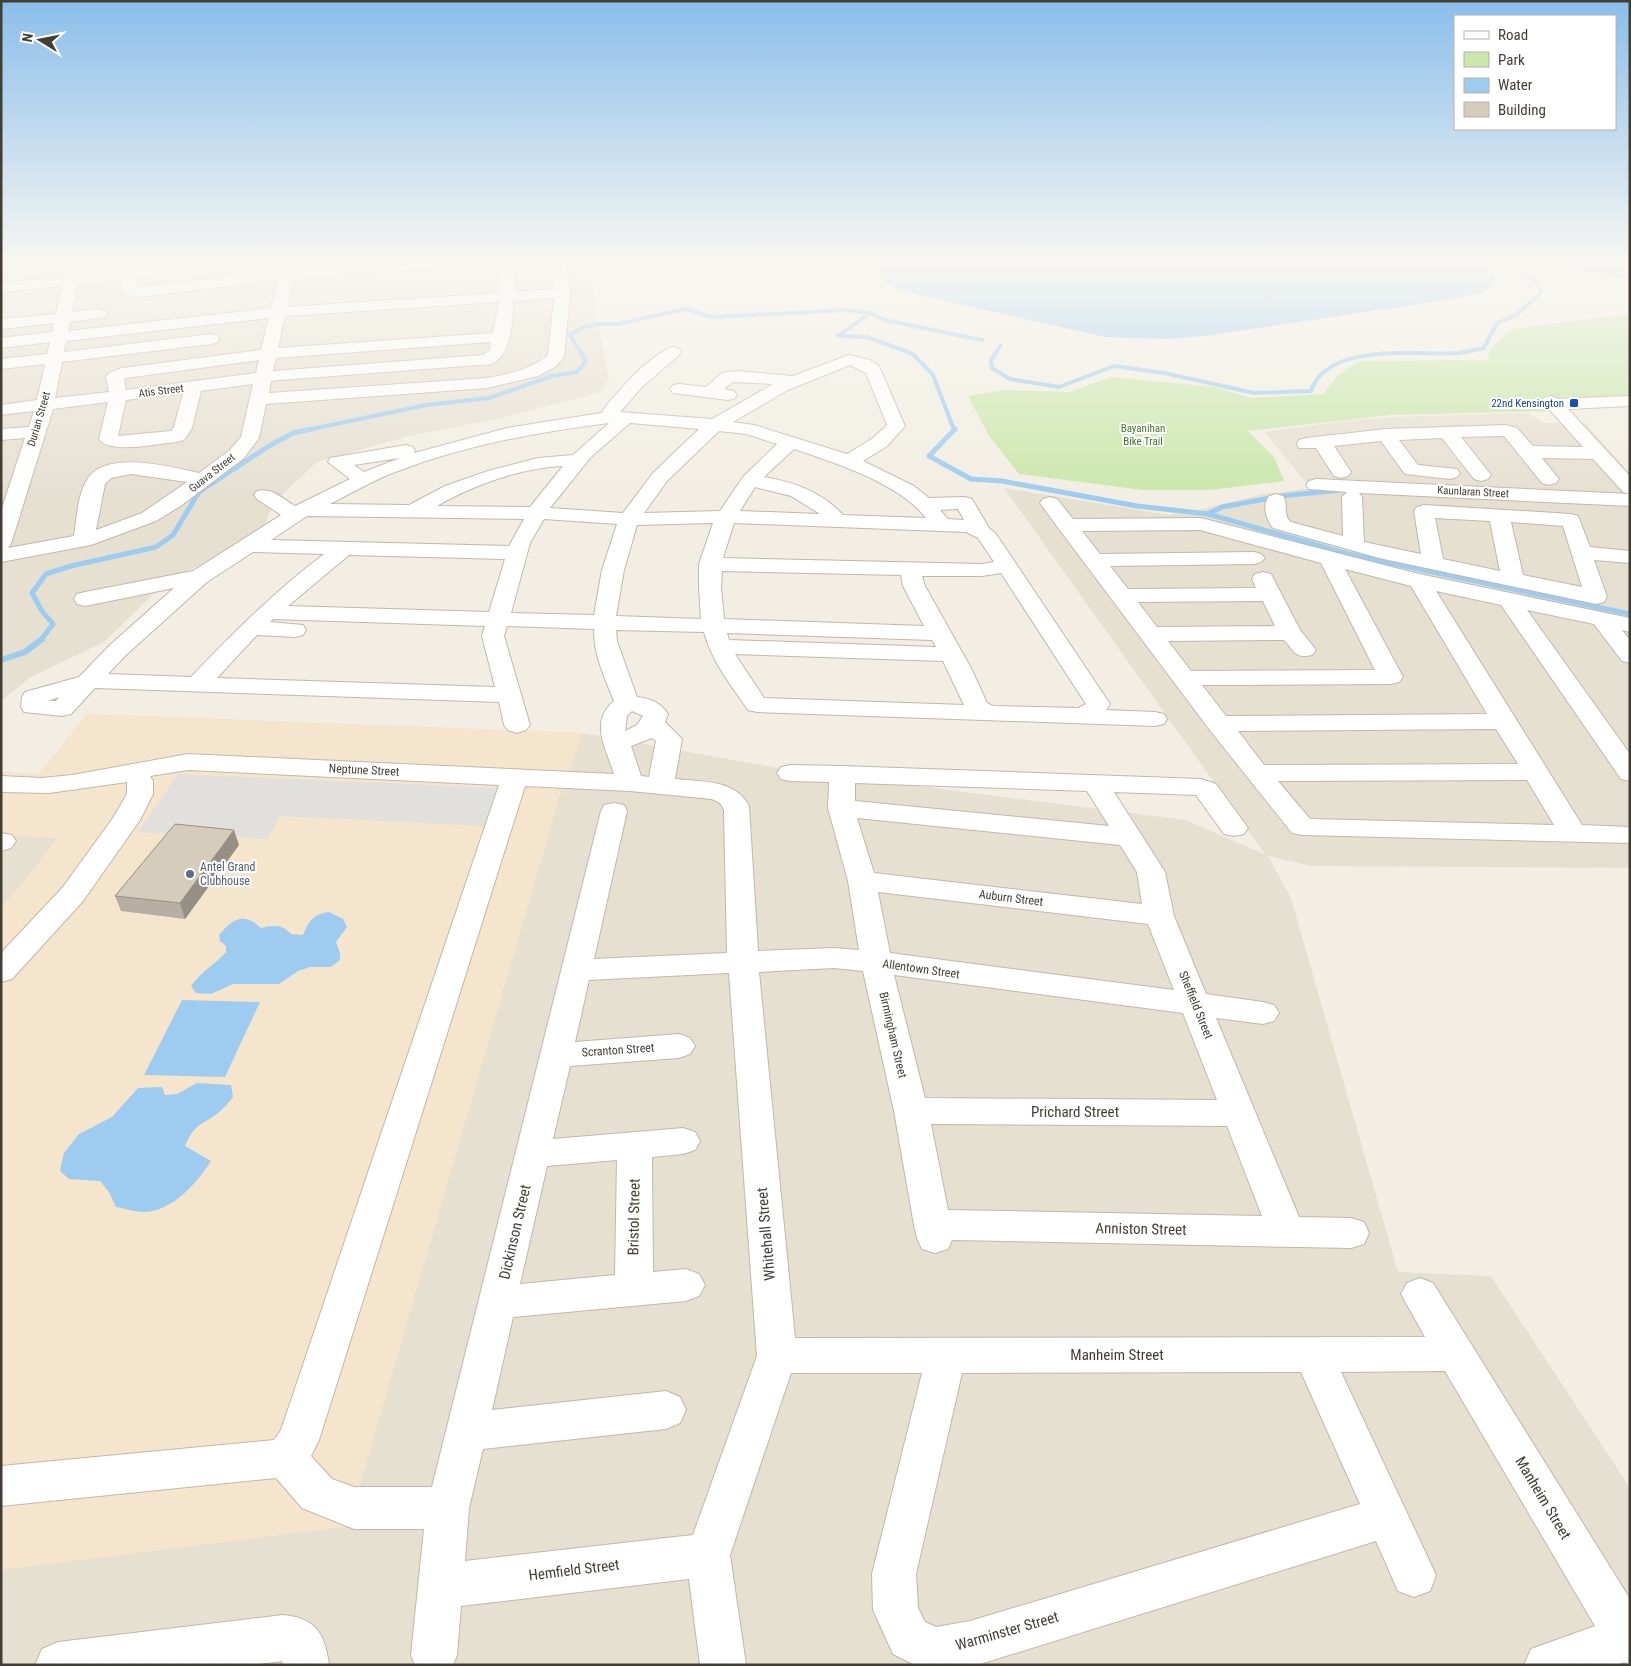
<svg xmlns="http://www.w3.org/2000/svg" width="1631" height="1666" font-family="'Roboto Condensed',sans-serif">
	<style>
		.residential { fill: #e6e0d1 }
		.commercial { fill: #f5e5cd }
		.green { fill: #cae7ab }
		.parking { fill: #e2e0dc }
		.water { fill: #9eccf0 }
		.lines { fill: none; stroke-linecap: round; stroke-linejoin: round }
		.stream-far2 { stroke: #9eccf0; stroke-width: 4 }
		.stream-far1 { stroke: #9eccf0; stroke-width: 5 }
		.stream { stroke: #9eccf0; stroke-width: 6 }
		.river { fill: #9eccf0; fill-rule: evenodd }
		.minor-casing { stroke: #c0b8a9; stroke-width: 2 }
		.minor { fill: #fff; fill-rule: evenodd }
		.wall { fill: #b8afa2 }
		.shaded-wall { fill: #968f84 }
		.building { fill: #d6ccbc; stroke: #968f84 }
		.transit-dot { fill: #1a4fb4; stroke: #fff; stroke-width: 2 }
		.service-dot { fill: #5c6f8a; stroke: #fff; stroke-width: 2 }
		.labels { text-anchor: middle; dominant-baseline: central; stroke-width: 4; stroke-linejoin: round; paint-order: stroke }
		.far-street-label { font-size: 11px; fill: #433e33; stroke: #fff }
		.far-transit-label { font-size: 11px; fill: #164399; stroke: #fff; text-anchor: end }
		.far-park-label { font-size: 11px; fill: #437527; stroke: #fff }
		.street-label { font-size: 12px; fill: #433e33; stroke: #fff }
		.service-label { font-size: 12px; fill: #4e5e75; stroke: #fff; text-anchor: start }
		.near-street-label { font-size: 15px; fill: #433e33; stroke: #fff }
	</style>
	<rect width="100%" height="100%" fill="#f2eee3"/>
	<g class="residential">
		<path d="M1 263H589L598 324 609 378 600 392 497 419 409 436 317 462 273 503 259 542 171 577 104 642 31 677 1 701Z"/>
		<path d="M1528 413 1543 423H1585L1630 474V868L1311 866 1268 856 1291 898 1398 1272 1491 1276 1630 1488V1665H1V772L39 774 87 714 583 733 783 769 1186 820 1266 855 1004 488 1169 515 1194 511 1260 495 1311 488 1264 432 1342 421 1393 417Z"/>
	</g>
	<path class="commercial" d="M87 714 583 733 558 802 360 1485 351 1526 1 1570V907L19 888 57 838 1 835V772L39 774Z"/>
	<path class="green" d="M1630 314V396L1554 411 1391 415 1248 431 1274 457 1284 481 1209 490H1143L1019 474 989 436 968 396 1005 390 1070 392 1111 377 1214 387 1251 398 1323 394 1337 376 1359 361 1486 360 1493 346 1512 329Z"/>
	<path class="parking" d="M178 774 498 788 486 826 280 816 268 839 138 832Z"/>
	<g class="water">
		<path d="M880 263H1485L1496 277 1493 286 1480 293 1459 298 1205 336 1167 339 1105 337 905 292 886 282 877 271Z"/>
		<path d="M329 912 343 919 347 927 336 942 340 953V960L331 967H310L298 971 279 984H233L211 994 196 993 191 986C201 971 215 965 226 952V946L220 941 219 935C233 918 244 912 261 928 274 925 282 924 291 934L303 935C309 921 313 914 329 912Z"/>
		<path d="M182 1000 260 1002 225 1077 144 1075Z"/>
		<path d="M197 1083 231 1085 233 1097C229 1102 224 1108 219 1112 202 1126 195 1122 185 1146L211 1161C197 1183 172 1212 143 1212 135 1212 124 1208 116 1207L109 1192 100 1181 69 1179 60 1171 64 1153 79 1134 112 1117 138 1088 162 1087 165 1095 177 1094Z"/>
	</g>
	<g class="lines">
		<g class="stream-far2">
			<path d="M838 336 867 337 913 354 933 375 954 430"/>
			<path d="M838 336 870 313"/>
			<path d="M1001 345 991 360 992 368 1010 379 1059 387 1114 366 1164 373 1254 393 1311 391C1328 341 1416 356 1458 353 1466 352 1475 350 1484 348L1497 323 1516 315 1541 293 1538 284 1515 263"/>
			<path d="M307 430 426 405 489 398 552 376 577 372 586 361 570 335 582 328 598 324H618L686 309 712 317 847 310 870 313 885 320 982 340"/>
		</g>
		<g class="stream-far1">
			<path d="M955 429 929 456 971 479 1002 481 1137 506 1208 514 1222 507 1281 496 1341 490"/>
			<path d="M1208 514 1348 554 1630 614"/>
			<path d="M41 640 53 624 42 611 32 593 46 574 71 566 156 547 173 535 199 492 269 446 293 433 312 429"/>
		</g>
		<path class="stream" d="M1 660 25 652 42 639"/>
		<path class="river" d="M1566 263 1630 264V278C1609 277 1589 273 1569 268Z"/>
		<g class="minor-casing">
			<g id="minor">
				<path d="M9 263H23L19 272H9L7 269Z"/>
				<path d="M67 263H81L79 276 146 269 151 270 153 273 151 276 136 278 137 287 280 271 282 263H296L295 270 388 263H474L467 267 293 279 287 307 499 293 500 263H514L515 292 554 289 552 263H566L570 293 564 357 555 367 538 376 487 388 266 404 259 438 244 458 182 505 156 521 91 545 1 562V511L25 438 1 440V429L29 427 34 411 1 415V405L37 400 45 364 1 369V359L47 354 50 342 1 348V338L52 332 54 323 1 329V319L56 314 62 286 1 292V283L64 277ZM122 280 121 290 124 293 137 297 278 280 271 308 68 331 70 322 105 317 107 314 105 311 99 309 72 312 77 285ZM554 298 548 355C530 370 509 374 487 378L269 393 271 381 280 380 492 364C513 353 511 322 514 301ZM499 302 493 333 278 348 285 316ZM269 318 261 350 122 368 109 373 106 377 109 392 55 398 62 362 211 344 217 342 219 339 217 336 211 334 64 352 66 341ZM491 342 490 350 483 355 273 371 276 358ZM259 360 256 373 126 390 124 379 126 378ZM253 384 241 437 230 450 199 473C171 467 105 449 87 480 77 496 77 519 74 536L8 548 11 544 53 409 108 402 99 439C110 455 159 443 177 442L184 440 192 428 201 391ZM183 393 174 427 171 431 118 436 126 400ZM131 474 187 482 142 513 96 530 105 484 111 478Z"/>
				<path d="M673 347 679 349 681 352 679 355 643 386 620 412 712 419 773 384 733 382 724 389 734 391 737 395 734 399 728 400 673 393 670 389 673 385 679 384 706 387 722 373 728 372 739 371 793 376 849 355 870 360 879 366 905 426 887 446 863 461 914 486 929 498 965 497 972 499 989 528 996 534 1110 704 1106 710 1155 712 1164 714 1167 719 1164 724 1155 726 757 712 748 710C731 685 712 662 704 632L616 630 617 641 637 697C650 698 661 703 668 714L665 722 682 739 675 779C702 782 735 779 749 806L758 951 834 948 859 950 848 881 828 808 829 782 790 781 781 779 777 773 781 767 790 765 842 766 1201 779 1216 784 1248 828 1244 834 1234 836 1224 834 1196 795 1114 792 1165 872 1174 916 1206 994 1263 1002 1274 1005 1279 1013 1274 1021 1263 1024 1216 1018 1299 1217 1351 1218 1364 1222 1369 1233 1364 1244 1351 1248 952 1240 948 1249 935 1253 922 1249 917 1238 914 1225 894 1111 863 971 834 968 759 972 795 1338 1425 1337 1401 1294 1407 1283 1420 1278 1433 1283 1630 1599V1665L1624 1662 1617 1665H1524L1531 1649 1595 1626 1445 1371 1341 1372 1436 1575 1430 1591 1414 1597 1398 1591 1376 1541 977 1665H915L893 1654 873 1610 872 1574 922 1373H791L730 1555 746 1665H700L689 1579 461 1606 457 1655 453 1665H415L411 1655 424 1529H354L302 1508 276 1478 1 1506V1466L274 1440 281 1430 499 785 188 770 150 776 153 781V794L140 820 83 901 12 979 1 982V953L63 887 113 818 127 794V782L49 793 1 792V776L42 778 72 775 188 754 614 774C606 748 589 722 614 701 605 678 593 654 594 629L507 626 504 636 530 725 526 730 517 733 508 730 504 725 499 702 95 688 71 714 62 716 24 712 21 707 22 697 25 692 79 677 110 645 174 588 85 606 77 604 74 599 77 594 85 592 193 571 281 515 257 499 254 495 257 491C272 487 283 499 295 506L350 479 328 462 330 458 406 445 413 447 415 451 414 453 507 428 601 413C615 394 651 353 673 347ZM850 365 866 373 887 425 873 438 847 454 754 425 733 422 788 390ZM609 423 573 455 538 458 488 471 445 486 409 505 330 504C352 493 375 479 398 471 466 445 538 432 609 423ZM630 423 699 429 653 473 623 513 550 508 591 457ZM719 431 746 434 777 444 743 477 720 511 644 513 667 481ZM794 449C835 463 899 483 926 518L843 515C822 492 794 482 764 477ZM400 458 364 472 354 465ZM563 466 530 507 437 506C474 485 520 468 563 466ZM755 487 791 496 820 514 740 511ZM958 509 964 520 948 519 940 510ZM307 516 524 519 509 546 271 540ZM544 519 617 524 602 570 594 615 511 613 530 543ZM713 523 699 564V588L701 619 616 616 624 570 637 525ZM734 523 966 532 978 538 994 562 982 564 723 558ZM253 552 324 554C275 591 233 633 191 677L108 674 126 655 207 582ZM349 555 505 559 489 612 288 606ZM722 571 901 575 903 586 924 626 724 619 721 588ZM1001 573 1086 704 1078 708 993 706 987 703 971 668 925 586 922 576H982ZM273 619 485 626 482 636 495 687 217 678 257 635 295 637 303 635 306 630 303 625 270 622ZM727 633 932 640 936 647 729 640ZM735 654 943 661 964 705 764 698ZM59 697 56 701H48ZM632 711 643 716 637 725 625 731 627 716ZM652 738 656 741 649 777 641 776 631 746ZM855 783 1087 791 1109 826 855 801ZM525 786 630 791 712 799 720 803 724 810 727 953 594 959 627 811 624 805 614 803 604 805 601 811 432 1487H354L332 1479 311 1456 319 1440ZM857 818 1120 845 1137 872 1142 904 874 873ZM878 892 1148 924 1174 990 890 953ZM729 973 757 1356 693 1535 465 1561 469 1508 483 1449 666 1429 680 1423 686 1410 680 1397 666 1391 492 1410 513 1317 686 1301 699 1296 705 1285 699 1274 686 1269 653 1272 652 1157 683 1154 695 1150 700 1141 695 1132 683 1128 553 1139 570 1066 679 1058 690 1054 695 1046 690 1038 679 1034 575 1042 589 980ZM894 975 1183 1013 1217 1100 925 1098ZM931 1124 1227 1126 1262 1216 948 1210ZM617 1160 615 1275 520 1284 547 1166ZM1301 1372 1360 1504 970 1621 936 1627 925 1622 918 1608 916 1574 962 1373Z"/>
				<path d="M1551 396 1558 399 1630 396V406L1568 409 1630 476V494L1623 492 1593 459 1542 458 1559 479 1556 483 1549 485 1542 483 1504 436 1461 437 1491 475 1488 479 1481 481 1474 479 1442 438 1399 440 1418 465 1457 469 1460 473 1457 477 1450 479 1405 474 1381 441 1334 446 1351 472 1348 476 1341 478 1334 476 1316 448H1299L1297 444 1299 440 1306 438 1386 429 1506 425 1517 428 1533 446 1583 447 1542 401 1545 397Z"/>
				<path d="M1316 479 1630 494V506L1359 493 1362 497 1364 542 1421 554 1414 511 1417 507 1424 505 1571 514 1578 516 1590 547 1630 551V563L1594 560 1607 597 1604 602 1596 604 1379 558 1273 528C1266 519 1262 506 1269 496L1276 494 1283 496C1289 504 1282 515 1291 522L1343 536 1342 497 1347 492 1309 489 1306 485 1309 481ZM1435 518 1490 521 1500 571 1443 559ZM1511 522 1563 526 1582 587 1523 575Z"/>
				<path d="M1050 497 1057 499 1073 519 1201 518 1419 574 1630 618V632L1622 630 1630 640V663L1622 661 1594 624 1527 610 1630 754V781L1621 779 1501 605 1436 591 1582 825 1630 827V843L1302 835 1292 833 1209 729 1059 529 1040 503 1043 499ZM1200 530 1321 563 1375 670 1191 671 1168 641 1284 640C1295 651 1294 659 1312 655L1316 650 1300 630 1271 574 1263 572 1255 574 1252 579 1256 588 1128 589 1110 566 1254 564 1261 562 1265 558 1261 554 1254 552 1100 554 1082 531ZM1345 569 1411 586 1487 714 1226 716 1202 685 1391 684 1399 682 1403 677ZM1263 601 1275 626 1157 627 1138 602ZM1496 729 1518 764 1264 765 1238 731ZM1527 780 1554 825 1310 819 1278 781Z"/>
				<path d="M1 833 12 835 16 841 11 848 1 851Z"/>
				<path d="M283 1615C316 1618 325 1634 329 1665H283L282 1661 252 1665H35L42 1649 58 1642Z"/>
			</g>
		</g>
		<use href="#minor" class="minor"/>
	</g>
	<path class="wall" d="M239 845 185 919 121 911 115 896Z"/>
	<path class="shaded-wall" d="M234 830 239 845 185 919 180 903Z"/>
	<path class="building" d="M175 824 234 830 180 903 115 896Z"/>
	<linearGradient id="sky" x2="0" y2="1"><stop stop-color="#8abeeb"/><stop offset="0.53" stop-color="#f9f7f2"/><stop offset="1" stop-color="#f9f7f2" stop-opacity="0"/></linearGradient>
	<rect width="1631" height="496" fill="url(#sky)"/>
	<rect class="transit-dot" x="1569" y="398" width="10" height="10" rx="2.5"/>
	<circle class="service-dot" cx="190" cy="874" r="5"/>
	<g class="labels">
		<g class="far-street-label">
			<text transform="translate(161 391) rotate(-7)">Atis Street</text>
			<text transform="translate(39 419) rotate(-74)">Durian Street</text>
			<text transform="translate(212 473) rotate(-38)">Guava Street</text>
			<text transform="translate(1473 492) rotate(3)">Kaunlaran Street</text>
		</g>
		<g class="far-transit-label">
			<text x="1564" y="403">22nd Kensington</text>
		</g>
		<g class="far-park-label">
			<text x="1143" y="428">Bayanihan<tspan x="1143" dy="13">Bike Trail</tspan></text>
		</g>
		<g class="street-label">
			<text transform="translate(364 770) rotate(3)">Neptune Street</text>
			<text transform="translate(1011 898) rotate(7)">Auburn Street</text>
			<text transform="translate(921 969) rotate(8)">Allentown Street</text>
			<text transform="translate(1196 1005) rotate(68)">Sheffield Street</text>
			<text transform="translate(893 1035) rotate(77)">Birmingham Street</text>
			<text transform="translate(618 1050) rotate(-4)">Scranton Street</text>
		</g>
		<g class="service-label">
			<text x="200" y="867">Antel Grand<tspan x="200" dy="14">Clubhouse</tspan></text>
		</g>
		<g class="near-street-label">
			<text x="1075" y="1112">Prichard Street</text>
			<text transform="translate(634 1217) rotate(-89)">Bristol Street</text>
			<text transform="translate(1141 1229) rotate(1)">Anniston Street</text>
			<text transform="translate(515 1232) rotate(-77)">Dickinson Street</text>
			<text transform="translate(766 1234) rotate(-95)">Whitehall Street</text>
			<text x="1117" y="1355">Manheim Street</text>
			<text transform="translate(1543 1498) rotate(59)">Manheim Street</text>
			<text transform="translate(574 1570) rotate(-7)">Hemfield Street</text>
			<text transform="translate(1007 1631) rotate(-16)">Warminster Street</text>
		</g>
	</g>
	<rect width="1631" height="1666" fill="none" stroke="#433e33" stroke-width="5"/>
	<rect x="1454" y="15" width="162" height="115" fill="#ffffff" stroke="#b4b2ad"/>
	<rect x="1464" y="31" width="25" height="8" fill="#ffffff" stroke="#b4b2ad"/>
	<text x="1498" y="40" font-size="15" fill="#433e33">Road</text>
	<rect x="1464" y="52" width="25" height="15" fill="#cae7ab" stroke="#b4b2ad"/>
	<text x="1498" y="65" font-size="15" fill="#433e33">Park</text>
	<rect x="1464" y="78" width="25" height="15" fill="#9eccf0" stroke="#b4b2ad"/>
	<text x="1498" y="90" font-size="15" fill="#433e33">Water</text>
	<rect x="1464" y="102" width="25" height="15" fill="#d6ccbc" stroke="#b4b2ad"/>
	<text x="1498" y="115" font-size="15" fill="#433e33">Building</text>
	<g transform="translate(40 40) rotate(280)" stroke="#ffffff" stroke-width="4" paint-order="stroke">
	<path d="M0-4L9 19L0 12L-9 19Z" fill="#433e33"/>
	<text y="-8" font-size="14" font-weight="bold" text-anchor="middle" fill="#433e33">N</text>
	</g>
</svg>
